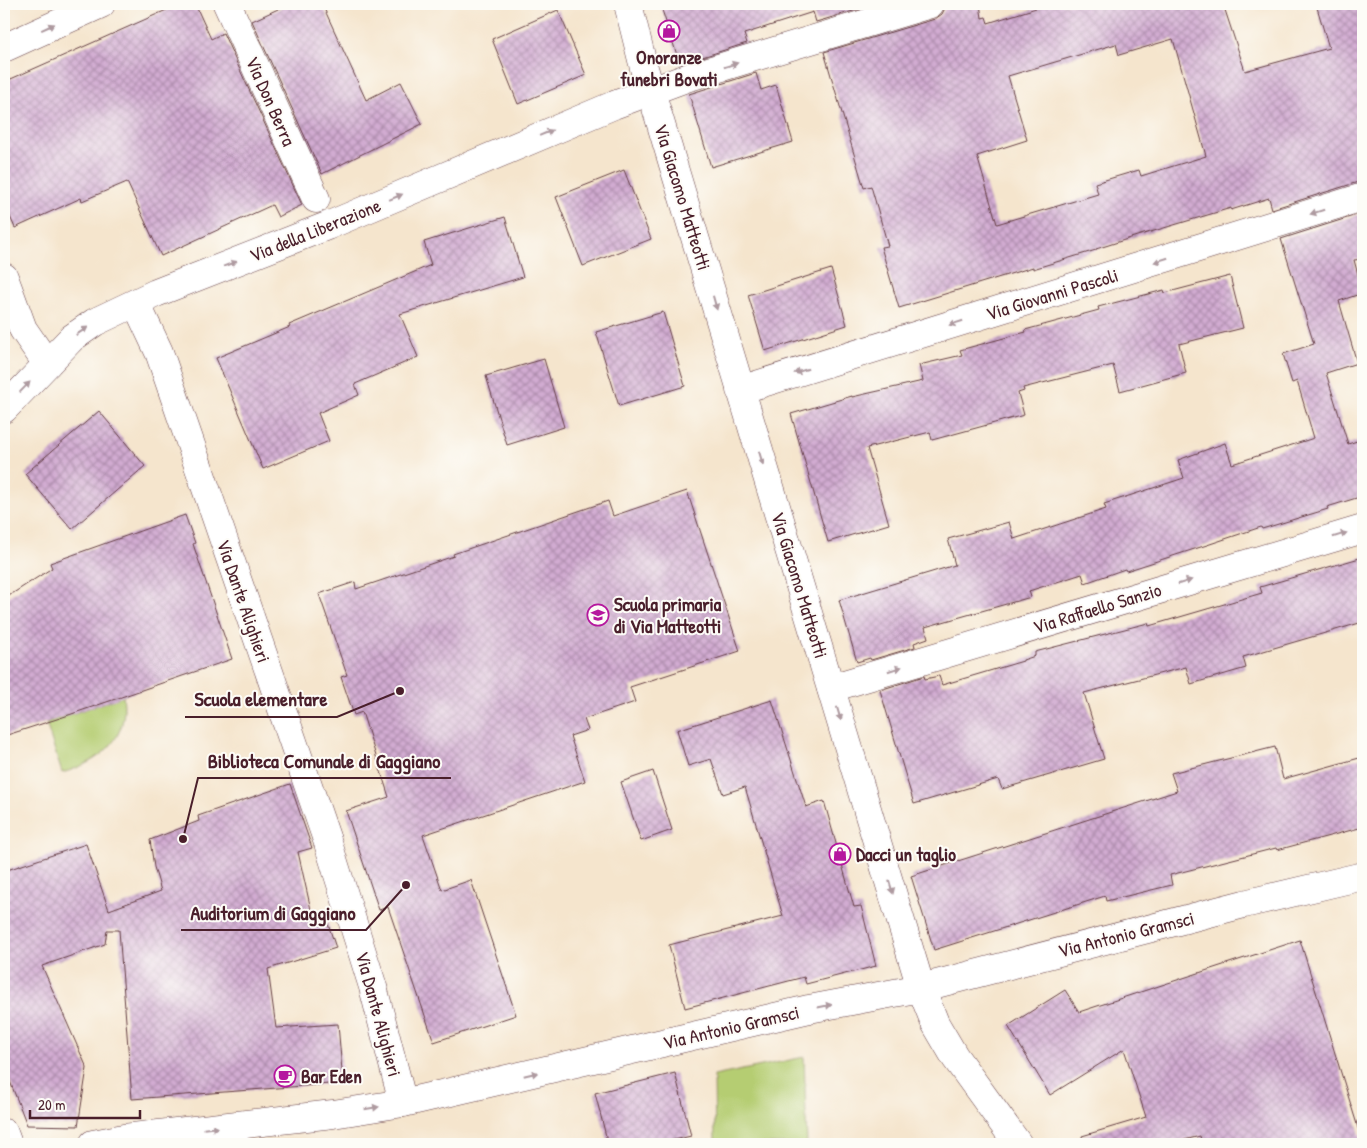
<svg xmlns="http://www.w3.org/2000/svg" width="1367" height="1148" font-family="'Patrick Hand',sans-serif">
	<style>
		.green { fill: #b5cd72; stroke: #80764e }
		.building { fill: url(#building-cross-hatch); fill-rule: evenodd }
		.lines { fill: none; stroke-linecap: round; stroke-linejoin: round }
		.street-casing { stroke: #643d43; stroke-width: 29 }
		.secondary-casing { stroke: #643d43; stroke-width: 29 }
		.street { stroke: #fff; stroke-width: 28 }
		.secondary { stroke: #fff; stroke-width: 28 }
		.oneway { fill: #ae9aa0 }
		.labels { text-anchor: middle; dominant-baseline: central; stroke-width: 4; stroke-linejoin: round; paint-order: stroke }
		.poi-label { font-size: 19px; font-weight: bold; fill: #4a1f2b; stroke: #fdfcf7; text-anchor: start }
		.street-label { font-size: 19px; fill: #4a1f2b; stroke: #fdfcf7 }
		.leader { fill: none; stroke: #4a1f2b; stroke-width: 2 }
		.callout-dot { fill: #4a1f2b; stroke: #fdfcf7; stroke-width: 2 }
		.callout-label { font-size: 20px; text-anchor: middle; font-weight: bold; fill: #4a1f2b; stroke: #fdfcf7; stroke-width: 4; stroke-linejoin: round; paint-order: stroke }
	</style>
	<defs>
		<pattern id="building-cross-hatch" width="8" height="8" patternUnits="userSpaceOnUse" patternTransform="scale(1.25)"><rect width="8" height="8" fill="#d2acd2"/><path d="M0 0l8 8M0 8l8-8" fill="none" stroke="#ac8bab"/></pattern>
	</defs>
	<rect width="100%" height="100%" fill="#fdfcf7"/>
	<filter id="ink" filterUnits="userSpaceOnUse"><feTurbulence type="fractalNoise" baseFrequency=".02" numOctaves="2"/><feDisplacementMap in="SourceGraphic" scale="10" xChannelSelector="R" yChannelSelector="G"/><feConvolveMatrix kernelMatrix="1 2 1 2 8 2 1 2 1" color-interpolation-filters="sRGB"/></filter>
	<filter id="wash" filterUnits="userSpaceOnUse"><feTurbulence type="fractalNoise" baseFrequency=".0096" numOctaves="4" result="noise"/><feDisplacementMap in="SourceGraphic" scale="20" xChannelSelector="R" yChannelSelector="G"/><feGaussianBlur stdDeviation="1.12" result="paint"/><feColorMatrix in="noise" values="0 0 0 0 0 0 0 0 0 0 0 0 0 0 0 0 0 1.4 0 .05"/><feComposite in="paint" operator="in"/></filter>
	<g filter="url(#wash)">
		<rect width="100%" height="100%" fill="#f5e5cd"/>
		<g class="green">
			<path d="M123 696C130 739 100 762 62 773L46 723Z"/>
			<path d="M804 1057 807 1144H715L714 1076Z"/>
		</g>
		<g id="blocks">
			<g class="building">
				<path d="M180 4H195L211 39 223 33 302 205 278 217 272 205 161 256 127 182 82 201 81 198 15 228 4 203V82Z"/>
				<path d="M289 4H322L366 100 401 82 422 124 322 174 252 21Z"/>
				<path d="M660 4H877L816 22 813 12 744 34 747 43 680 64Z"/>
				<path d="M945 4H980L982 18 986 17 988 23 1049 4H1223L1245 71 1329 48 1316 4H1363V182H1358L1272 209 1269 198 1231 210V208L1137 236 1096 249V250L1033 269V267L899 308 881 247 888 246 871 186 864 188 824 52 935 19 942 14 945 8ZM1173 39 1206 156 1141 176 1139 170 1095 183 1098 194 997 224 977 156 1027 140 1008 76 1116 44 1119 55Z"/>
				<path d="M558 10 586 75 518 104 492 39Z"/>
				<path d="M756 73 761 90 776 85 793 142 711 167 689 94Z"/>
				<path d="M624 170 651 239 583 266 556 197Z"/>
				<path d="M1363 213V259L1354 260 1363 293 1339 301 1357 363 1326 373 1348 444 1363 439V496L1327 507 1328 509 1262 529 1261 527 1207 545 1126 571 1125 569 1085 583 1082 574 1029 591 1031 597 925 627 928 638 914 643 915 647 871 660 870 658 857 662 839 600 955 565 948 539 1009 522 1014 539 1106 509 1104 504 1184 478 1178 460 1225 443 1232 464 1314 438 1297 381 1292 383 1283 354 1314 344 1281 239Z"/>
				<path d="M505 217 523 277 400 314 418 357 355 384 359 395 318 413 329 441 263 469 216 358 290 327 289 325 431 265 424 242Z"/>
				<path d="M831 269 847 325 765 351 748 295Z"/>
				<path d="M1230 276 1243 328 1179 344 1186 373 1120 391 1113 365 1023 388 1024 391 1018 393 1024 415 932 440 930 432 867 448 889 524 828 542 791 414 852 396V397L923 381 919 365 962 355 960 350 1026 332 1025 330 1099 310 1098 307 1164 290 1165 293Z"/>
				<path d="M663 312 685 386 619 406 596 332Z"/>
				<path d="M544 359 564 427 507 445 486 376Z"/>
				<path d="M99 411 145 466 72 529 25 474Z"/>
				<path d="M687 491 740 651 630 687 635 702 584 719 588 730 570 736 585 781 423 835 442 890 471 880 516 1015 434 1042 388 907 379 910 346 811 389 797 362 712 354 715 341 677 347 675 319 594 355 582 356 589 454 556 453 554 608 501 613 516Z"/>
				<path d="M185 515 195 543 193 544 232 659 60 718 4 736V599L52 568 50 563Z"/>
				<path d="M1363 557V622L1243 657 1246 668 1191 684 1186 667 1084 693 1104 759 1002 789 998 779 914 804 880 690 924 676 925 679 939 676 942 685 1023 661V660L1035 656V652L1148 623 1149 626 1262 593 1260 587Z"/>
				<path d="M772 700 806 807 824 801 854 907 861 906 876 966 806 984 804 977 685 1008 669 945 783 916 745 787 723 794 711 759 688 766 677 730Z"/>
				<path d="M1275 747 1283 779 1363 757V827L1277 850 1276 848 1170 875 1172 885 1106 901 1105 896 934 950 911 876 1177 791 1171 773Z"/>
				<path d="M653 771 672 830 641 841 621 782Z"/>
				<path d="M290 784 312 848 298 852 314 923 326 918 336 948 268 969 276 1028 338 1024 343 1083 132 1099 119 930H107L105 944 42 966 87 1068 78 1126 27 1125 4 1066V871L86 844 109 910 161 891 154 867 150 840 199 821 198 816Z"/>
				<path d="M1300 940 1363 1144H1202L1200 1136 1169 1144H1083L1082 1136 1146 1117 1124 1049 1050 1095 1008 1026 1065 990 1079 1012Z"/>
				<path d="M675 1073 691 1136 657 1144H608L595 1093Z"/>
			</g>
		</g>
	</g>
	<g filter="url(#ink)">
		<use href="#blocks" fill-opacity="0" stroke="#643d43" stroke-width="1"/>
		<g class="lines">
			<g class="street-casing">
				<g id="street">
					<path d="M227 4 316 199"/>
					<path d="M628 4 644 68 921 988 1244 904 1363 876"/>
					<path d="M4 48 101 4"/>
					<path d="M4 277 23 329 47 364"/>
					<path d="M136 303 159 352 328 843 373 987 403 1103"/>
					<path d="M740 390 1363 197"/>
					<path d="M4 409 72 338 95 322 156 293 327 226 614 105 689 77 930 4"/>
					<path d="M831 688 1363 529"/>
				</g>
			</g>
			<g class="secondary-casing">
				<g id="secondary">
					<path d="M4 1133 8 1144"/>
					<path d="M93 1144 124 1138 333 1114 403 1103 809 1009 921 988 935 1023 955 1057 1018 1144"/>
				</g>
			</g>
			<use href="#street" class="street"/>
			<use href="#secondary" class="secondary"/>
		</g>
		<defs><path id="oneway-solid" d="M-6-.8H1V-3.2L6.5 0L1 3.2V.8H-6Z" transform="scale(1.25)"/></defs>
		<g class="oneway">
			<use href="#oneway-solid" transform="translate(48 27) rotate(-25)"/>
			<use href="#oneway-solid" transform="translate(731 65) rotate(-17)"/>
			<use href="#oneway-solid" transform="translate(546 133) rotate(-23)"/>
			<use href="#oneway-solid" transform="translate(396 197) rotate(-23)"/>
			<use href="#oneway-solid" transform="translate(1317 212) rotate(163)"/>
			<use href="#oneway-solid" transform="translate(1161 260) rotate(163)"/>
			<use href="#oneway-solid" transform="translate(230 264) rotate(-21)"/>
			<use href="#oneway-solid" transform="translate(715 303) rotate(74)"/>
			<use href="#oneway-solid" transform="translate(956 323) rotate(163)"/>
			<use href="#oneway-solid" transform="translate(82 331) rotate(-34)"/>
			<use href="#oneway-solid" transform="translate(801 371) rotate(163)"/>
			<use href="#oneway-solid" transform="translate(25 387) rotate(-46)"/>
			<use href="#oneway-solid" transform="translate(761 458) rotate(73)"/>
			<use href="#oneway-solid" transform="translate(1340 535) rotate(-17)"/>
			<use href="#oneway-solid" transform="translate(1185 582) rotate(-17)"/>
			<use href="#oneway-solid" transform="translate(895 669) rotate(-17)"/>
			<use href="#oneway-solid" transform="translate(839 714) rotate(73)"/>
			<use href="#oneway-solid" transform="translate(891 887) rotate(73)"/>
			<use href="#oneway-solid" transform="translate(825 1006) rotate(-11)"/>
			<use href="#oneway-solid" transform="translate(531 1074) rotate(-13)"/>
			<use href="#oneway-solid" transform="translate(372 1108) rotate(-9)"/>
			<use href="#oneway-solid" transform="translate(211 1128) rotate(-6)"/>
		</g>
	</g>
	<defs>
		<g id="shop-ring" transform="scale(1.125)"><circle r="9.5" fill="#fdfcf7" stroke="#b5179e" stroke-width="1.5"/><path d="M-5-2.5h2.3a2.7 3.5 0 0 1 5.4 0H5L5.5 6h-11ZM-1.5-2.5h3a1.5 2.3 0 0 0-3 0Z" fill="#b5179e"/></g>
		<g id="school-ring" transform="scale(1.125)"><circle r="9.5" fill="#fdfcf7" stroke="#b5179e" stroke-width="1.5"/><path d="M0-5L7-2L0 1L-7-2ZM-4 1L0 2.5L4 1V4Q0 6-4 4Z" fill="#b5179e"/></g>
		<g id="cafe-ring" transform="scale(1.125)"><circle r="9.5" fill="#fdfcf7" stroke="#b5179e" stroke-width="1.5"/><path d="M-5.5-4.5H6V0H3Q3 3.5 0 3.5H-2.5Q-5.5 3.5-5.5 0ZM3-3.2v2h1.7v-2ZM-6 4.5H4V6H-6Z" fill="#b5179e"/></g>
	</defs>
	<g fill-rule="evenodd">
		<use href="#shop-ring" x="669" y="31"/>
		<use href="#school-ring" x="598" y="615"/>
		<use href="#shop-ring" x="840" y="854"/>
		<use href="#cafe-ring" x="285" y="1076"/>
	</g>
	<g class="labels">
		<g class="poi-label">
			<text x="669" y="57" text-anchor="middle">Onoranze<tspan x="669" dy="22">funebri Bovati</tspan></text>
			<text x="614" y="604">Scuola primaria<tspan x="614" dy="22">di Via Matteotti</tspan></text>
			<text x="856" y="854">Dacci un taglio</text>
			<text x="301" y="1076">Bar Eden</text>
		</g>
		<g class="street-label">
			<text transform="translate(271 101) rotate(66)">Via Don Berra</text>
			<text transform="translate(683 197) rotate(73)">Via Giacomo Matteotti</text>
			<text transform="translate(315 230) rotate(-22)">Via della Liberazione</text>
			<text transform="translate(1052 294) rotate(-17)">Via Giovanni Pascoli</text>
			<text transform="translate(800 585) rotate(73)">Via Giacomo Matteotti</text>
			<text transform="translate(244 601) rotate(71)">Via Dante Alighieri</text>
			<text transform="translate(1097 608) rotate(-17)">Via Raffaello Sanzio</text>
			<text transform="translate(1126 934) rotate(-14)">Via Antonio Gramsci</text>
			<text transform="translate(379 1014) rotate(75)">Via Dante Alighieri</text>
			<text transform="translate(731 1027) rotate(-13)">Via Antonio Gramsci</text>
		</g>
	</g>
	<path class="leader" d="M400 691L337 717H185M183 839L198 778H451M406 885L366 930H181"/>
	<g class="callout-dot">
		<circle cx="400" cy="691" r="5"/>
		<circle cx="183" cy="839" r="5"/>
		<circle cx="406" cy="885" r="5"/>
	</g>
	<g class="callout-label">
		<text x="261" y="706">Scuola elementare</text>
		<text x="324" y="768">Biblioteca Comunale di Gaggiano</text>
		<text x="273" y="920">Auditorium di Gaggiano</text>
	</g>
	<rect width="1367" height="1148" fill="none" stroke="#fdfcf7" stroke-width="20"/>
	<path d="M30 1110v8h110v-8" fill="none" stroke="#4a1f2b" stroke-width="2.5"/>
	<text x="38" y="1110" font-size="15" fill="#4a1f2b" stroke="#fdfcf7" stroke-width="4" paint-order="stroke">20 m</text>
</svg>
